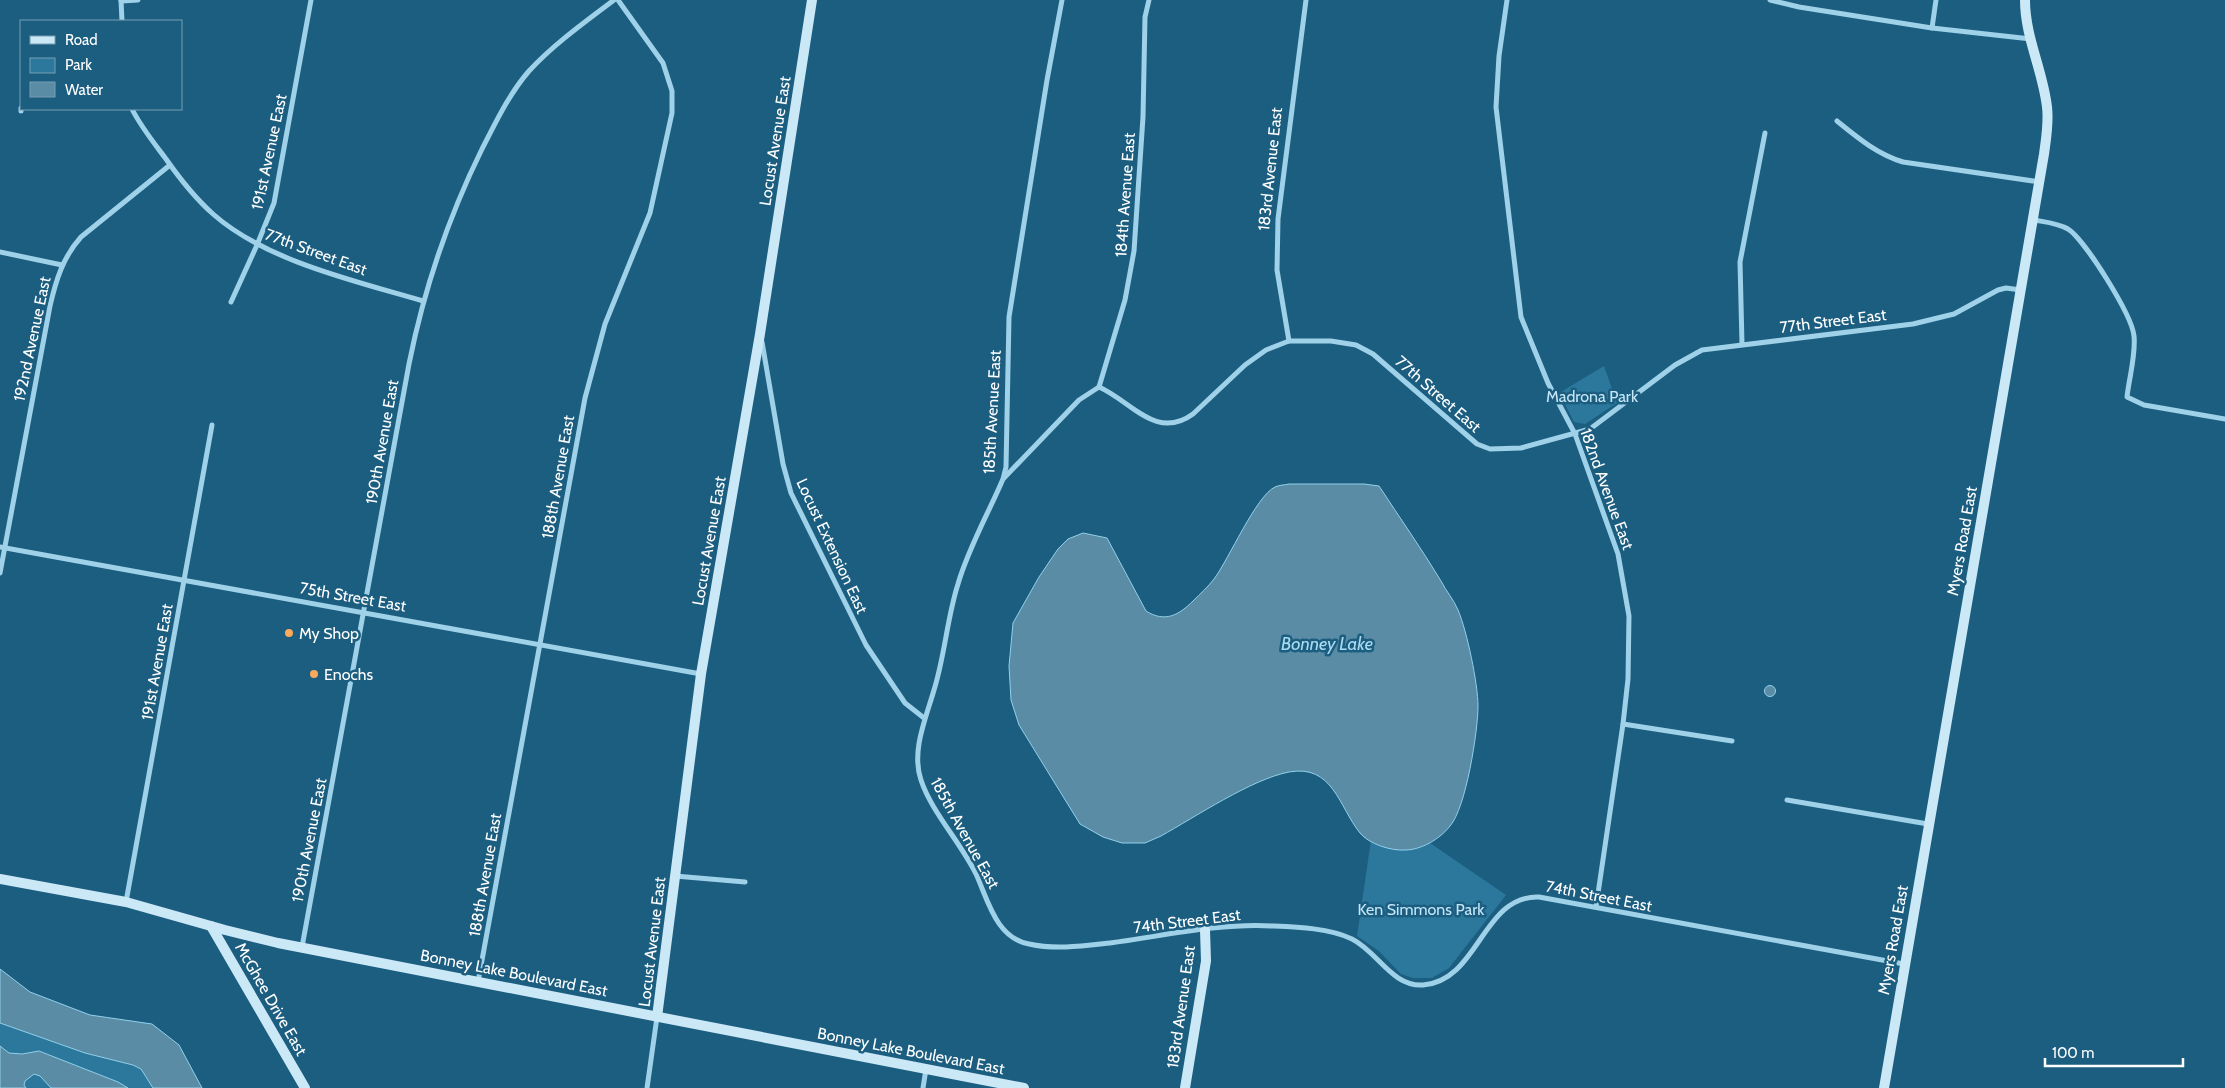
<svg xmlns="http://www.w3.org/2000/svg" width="2225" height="1088" font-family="Cabin,sans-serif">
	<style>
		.green { fill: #2b789c }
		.water { fill: #5b8ca5; stroke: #92d0eb }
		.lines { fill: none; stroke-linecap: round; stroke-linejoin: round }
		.street { stroke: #9fd1e9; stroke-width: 5 }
		.secondary { stroke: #cbe8f7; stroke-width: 10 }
		.poi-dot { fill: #faa95d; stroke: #1c5e80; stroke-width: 2 }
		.labels { text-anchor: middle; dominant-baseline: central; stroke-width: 5; stroke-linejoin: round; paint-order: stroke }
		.street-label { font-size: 16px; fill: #fff; stroke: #1c5e80 }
		.park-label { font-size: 16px; fill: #c4e6f7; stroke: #1c5e80 }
		.poi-label { font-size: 16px; fill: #fff; stroke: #1c5e80; text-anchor: start }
		.water-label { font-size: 18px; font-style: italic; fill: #abdbf1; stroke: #1c5e80 }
	</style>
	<rect width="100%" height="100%" fill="#1c5e80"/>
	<g class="green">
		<path d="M1604 366 1617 403 1585 424 1574 422 1559 393Z"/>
		<path d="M1371 840C1394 853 1406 850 1430 843L1506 895 1449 968 1432 978H1413L1401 974 1379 951 1357 936Z"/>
		<path d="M0 1023 85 1053 133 1065 141 1069 153 1088H128L118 1082 39 1051 22 1054 9 1053 0 1046Z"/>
		<path d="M34 1074 40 1076 51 1088H26L24 1085 25 1081Z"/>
	</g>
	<g class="water">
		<path d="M1289 484H1364L1379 486C1400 518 1421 548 1441 581 1446 591 1454 600 1458 610 1467 631 1478 684 1478 706 1478 731 1466 808 1450 826 1440 839 1421 850 1405 850 1391 851 1369 844 1360 833 1339 807 1333 764 1289 772 1252 779 1195 817 1161 836L1145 843H1122L1103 837 1080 824 1019 725 1011 700 1009 666 1013 623 1039 577 1058 549 1068 539 1083 533 1107 538 1146 611C1165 623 1179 615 1193 601 1200 594 1208 587 1214 579 1229 559 1256 496 1275 487 1279 485 1285 485 1289 484Z"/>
		<circle cx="1770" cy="691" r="5.5"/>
		<path d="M0 969 30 992 90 1015 152 1024 179 1045 202 1088H153L141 1069 133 1065 85 1053 0 1023Z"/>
		<path d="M0 1046 9 1053 22 1054 39 1051 118 1082 128 1088H51L40 1076 34 1074 25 1081 24 1085 26 1088H0Z"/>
	</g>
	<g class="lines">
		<g class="street">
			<path d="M121 0 122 21"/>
			<path d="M1062 0 1047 80 1009 317 1006 467 1003 479C989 512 968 549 958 584 947 618 945 655 934 690 926 718 911 751 921 780 931 811 961 843 976 874 988 900 996 938 1029 944 1056 950 1083 946 1110 943 1163 936 1218 923 1272 926 1297 927 1329 928 1352 939 1378 952 1392 987 1423 985 1479 981 1482 895 1539 897L1904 964"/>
			<path d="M1507 0 1499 56 1496 107 1521 317 1548 383 1575 434 1618 554 1629 616 1628 679 1623 724 1596 907"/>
			<path d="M1770 0 1799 7 1932 28 2031 39"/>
			<path d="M121 1 138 0"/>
			<path d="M1932 28 1936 0"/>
			<path d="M132 109C141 127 154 143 166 159 180 179 195 198 213 214 266 261 355 281 423 301"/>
			<path d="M21 111V108"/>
			<path d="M1837 121C1858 138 1877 154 1903 162L2040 182"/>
			<path d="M2034 220C2045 222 2058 223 2068 229 2085 240 2132 315 2134 336 2136 355 2129 378 2127 397L2144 405 2225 419"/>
			<path d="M0 252 62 265"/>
			<path d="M231 302 257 245 274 203 311 0"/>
			<path d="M1289 341 1277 270 1278 219 1306 0"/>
			<path d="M762 342 783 464 791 493 866 645 905 703 924 718"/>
			<path d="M1742 344 1740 262 1765 133"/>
			<path d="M1099 387C1131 401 1156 441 1193 414L1245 365 1266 350 1289 341H1331L1356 345 1373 354 1477 444 1490 449 1521 448 1590 429 1675 365 1702 350 1913 324 1954 314 1998 290 2006 288 2021 290"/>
			<path d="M1099 387 1125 300 1134 251 1143 117 1145 17 1149 0"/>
			<path d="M1004 478 1079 400 1099 387"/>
			<path d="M0 547 701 674"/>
			<path d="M0 573 50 306C56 280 63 257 81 237L170 165"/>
			<path d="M1623 724 1732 741"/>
			<path d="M1787 800 1928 824"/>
			<path d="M675 876 745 882"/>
			<path d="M126 902 212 425"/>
			<path d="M302 947 409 364C424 289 448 218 482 149 496 122 509 94 529 71 554 44 585 22 614 0"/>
			<path d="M478 982 585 398 605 324 650 213 672 113V91L663 63 618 0"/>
			<path d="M647 1088 657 1017"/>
			<path d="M923 1088 926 1069"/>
		</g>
		<g class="secondary">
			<path d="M0 879 126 902 225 930 278 943 1024 1088"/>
			<path d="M211 926 305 1088"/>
			<path d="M657 1017 701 674 760 334 812 0"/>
			<path d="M1185 1088 1206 961 1205 930"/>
			<path d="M1884 1088 2044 154C2046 139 2049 123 2047 107 2043 71 2025 37 2025 0"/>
		</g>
	</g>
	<g class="poi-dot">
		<circle cx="289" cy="633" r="5"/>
		<circle cx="314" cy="674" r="5"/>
	</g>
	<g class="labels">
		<g class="street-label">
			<text transform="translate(775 141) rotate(-81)">Locust Avenue East</text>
			<text transform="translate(269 152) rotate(-78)">191st Avenue East</text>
			<text transform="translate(1270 169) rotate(-84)">183rd Avenue East</text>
			<text transform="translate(1125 195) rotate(-86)">184th Avenue East</text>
			<text transform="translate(316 252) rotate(20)">77th Street East</text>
			<text transform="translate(1833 321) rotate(-7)">77th Street East</text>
			<text transform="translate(32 339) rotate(-78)">192nd Avenue East</text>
			<text transform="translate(1438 394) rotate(41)">77th Street East</text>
			<text transform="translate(992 412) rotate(-87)">185th Avenue East</text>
			<text transform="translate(382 442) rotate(-80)">190th Avenue East</text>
			<text transform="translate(558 477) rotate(-80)">188th Avenue East</text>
			<text transform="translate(1607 489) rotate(70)">182nd Avenue East</text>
			<text transform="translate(709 541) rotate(-80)">Locust Avenue East</text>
			<text transform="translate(1962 541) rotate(-80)">Myers Road East</text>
			<text transform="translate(832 546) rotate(65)">Locust Extension East</text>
			<text transform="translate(353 597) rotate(10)">75th Street East</text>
			<text transform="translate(157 662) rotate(-80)">191st Avenue East</text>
			<text transform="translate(965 833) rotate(61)">185th Avenue East</text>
			<text transform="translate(309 840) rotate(-79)">190th Avenue East</text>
			<text transform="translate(485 875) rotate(-80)">188th Avenue East</text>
			<text transform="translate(1599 896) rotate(11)">74th Street East</text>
			<text transform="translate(1187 921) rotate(-7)">74th Street East</text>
			<text transform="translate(1893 940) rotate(-80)">Myers Road East</text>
			<text transform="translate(652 942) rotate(-83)">Locust Avenue East</text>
			<text transform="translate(514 973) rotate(11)">Bonney Lake Boulevard East</text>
			<text transform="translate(271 999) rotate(60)">McGhee Drive East</text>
			<text transform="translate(1181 1007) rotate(-82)">183rd Avenue East</text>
			<text transform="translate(911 1051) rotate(11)">Bonney Lake Boulevard East</text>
		</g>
		<g class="park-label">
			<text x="1592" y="396">Madrona Park</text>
			<text x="1421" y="909">Ken Simmons Park</text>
		</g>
		<g class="poi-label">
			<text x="299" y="633">My Shop</text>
			<text x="324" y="674">Enochs</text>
		</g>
		<g class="water-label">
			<text x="1327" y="644">Bonney Lake</text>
		</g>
	</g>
	<rect x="20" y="20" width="162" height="90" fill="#1c5e80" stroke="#779eb3"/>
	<rect x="30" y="36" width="25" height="8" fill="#cbe8f7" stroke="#779eb3"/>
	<text x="65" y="45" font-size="15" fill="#ffffff">Road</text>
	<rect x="30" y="58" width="25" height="15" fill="#2b789c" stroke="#779eb3"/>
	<text x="65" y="70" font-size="15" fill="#ffffff">Park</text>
	<rect x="30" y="82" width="25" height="15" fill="#5b8ca5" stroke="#779eb3"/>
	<text x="65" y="95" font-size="15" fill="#ffffff">Water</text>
	<path d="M2045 1058v8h138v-8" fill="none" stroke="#ffffff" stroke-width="2.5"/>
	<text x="2052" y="1058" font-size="15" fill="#ffffff" stroke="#1c5e80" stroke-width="4" paint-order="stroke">100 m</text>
</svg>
